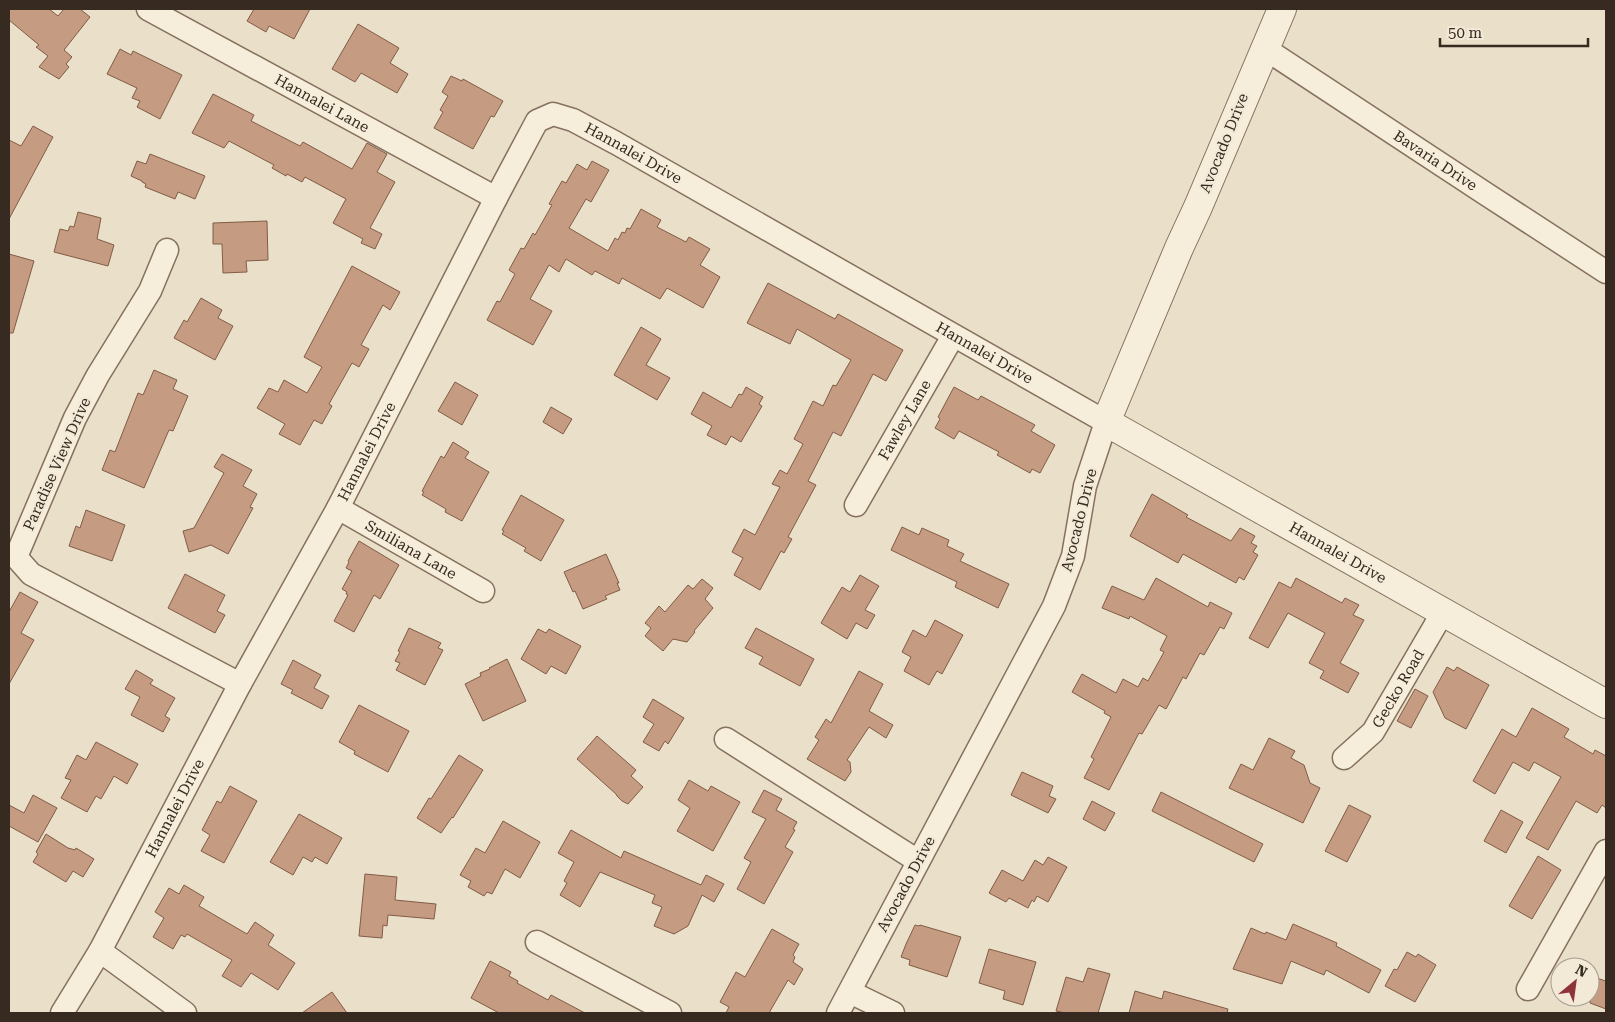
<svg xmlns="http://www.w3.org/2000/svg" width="1615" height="1022" font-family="'Roboto Serif',serif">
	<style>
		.building { fill: #c59b81; stroke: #815c47 }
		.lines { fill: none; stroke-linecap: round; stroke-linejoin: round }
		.minor-casing { stroke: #85715e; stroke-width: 25 }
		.tertiary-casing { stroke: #85715e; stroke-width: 30 }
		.minor { stroke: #f6edda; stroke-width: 22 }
		.tertiary { stroke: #f6edda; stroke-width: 28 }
		.labels { text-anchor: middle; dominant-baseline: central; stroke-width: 4.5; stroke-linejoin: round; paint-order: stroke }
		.street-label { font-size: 15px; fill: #362a21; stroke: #f2e9d7 }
	</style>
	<rect width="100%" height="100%" fill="#eadfc8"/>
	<g class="building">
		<path d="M9 9H49L58 16 64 9H80L90 17 64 50 72 57 66 64 69 67 59 79 39 67 48 56 36 47 39 45 9 20Z"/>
		<path d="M254 9H310L294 39 269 26 266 32 247 21Z"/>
		<path d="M358 24 399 48 390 63 408 74 397 93 361 73 355 82 332 69Z"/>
		<path d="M120 49 131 55 133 51 182 75 160 119 137 107 140 101 132 98 137 88 107 74Z"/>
		<path d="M451 76 462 81 463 79 503 101 494 117 491 116 473 149 434 128 443 112 440 110 448 96 442 92Z"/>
		<path d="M213 94 254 115 251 121 300 146 303 142 352 169 367 143 387 154 377 172 395 182 370 228 382 234 375 249 361 243 363 239 333 223 346 199 305 177 302 182 287 174 286 176 272 168 274 165 229 141 224 148 192 133Z"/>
		<path d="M33 126 53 137 9 219V140L21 146Z"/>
		<path d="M150 154 205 176 195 199 178 192 175 199 145 187 146 184 142 182V181L131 176 137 161 146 164Z"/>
		<path d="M592 161 609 170 591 202 586 199 569 228 608 251 615 238 618 240 622 232 625 233 627 228 630 229 641 209 661 220 657 227 686 242 689 237 710 249 700 265 720 277 703 308 667 288 660 299 622 278 619 284 595 271 592 275 566 259 559 272 549 265 530 299 552 311 533 345 487 320 497 301 500 302 515 274 509 270 521 248 524 249 533 233 535 235 552 205 549 204 562 181 566 183 577 164 587 170Z"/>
		<path d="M78 212 101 218 97 239 114 245 108 266 54 252 60 229 68 231 70 226 74 227Z"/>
		<path d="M267 221 268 260 246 261 247 272 223 273 222 244H213V223Z"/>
		<path d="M9 254 34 261 13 333H9Z"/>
		<path d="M352 266 400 292 390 310 383 305 361 345 369 349 359 367 352 363 329 404 332 406 322 424 314 420 300 445 279 434 285 424 257 408 269 388 278 392 284 380 307 393 322 367 304 357Z"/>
		<path d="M768 283 835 319 838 314 903 350 886 381 873 374 841 436 833 432 808 481 816 485 788 537 792 539 784 553 781 551 760 590 734 575 743 558 732 552 744 529 755 535 780 487 772 484 780 470 787 474 803 444 794 439 813 401 823 406 833 385 836 386 851 360 797 329 790 344 747 323Z"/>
		<path d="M201 298 222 310 218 318 233 326 215 360 174 338 184 320 187 322Z"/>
		<path d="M641 327 661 339 646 365 670 378 657 400 614 375Z"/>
		<path d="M154 370 177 380 173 389 188 396 173 431 169 430 144 488 102 470 110 450 115 452 138 393 143 395Z"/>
		<path d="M455 382 478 395 462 425 438 411Z"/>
		<path d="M746 387 763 397 759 404 762 406 741 442 731 436 726 445 707 435 712 426 691 414 703 392 731 408 739 394 742 395Z"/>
		<path d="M954 387 978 400 981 396 1035 425 1031 431 1055 445 1040 473 1032 469 1030 473 997 455 999 452 959 431 954 439 935 428 940 419 938 417Z"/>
		<path d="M551 407 572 419 563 434 543 422Z"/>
		<path d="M453 442 469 452 465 458 489 472 462 521 445 512 446 509 422 495 424 492 422 491 441 456 444 458Z"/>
		<path d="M222 454 252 470 243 486 257 494 250 507 253 508 228 554 211 545 189 552 183 531 194 528 224 473 214 467Z"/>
		<path d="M1152 494 1188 515 1186 517 1231 541 1240 528 1255 536 1251 543 1257 546 1253 552 1258 555 1244 580 1239 577 1236 583 1183 554 1178 563 1130 536Z"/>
		<path d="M521 495 564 520 541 561 524 551 526 548 502 534 504 531 502 530Z"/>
		<path d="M86 510 125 525 112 561 69 546 76 526 80 528Z"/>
		<path d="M902 527 919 535 922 528 949 540 947 546 964 554 960 561 1009 584 998 608 955 587 957 582 891 550Z"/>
		<path d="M359 541 399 565 380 599 374 595 354 632 334 621 348 595 346 594 347 592 342 589 352 571 346 568 349 562 348 561Z"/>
		<path d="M606 554 619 583H617L620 590 605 596 607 599 583 609 575 591 573 592 564 572Z"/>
		<path d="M185 574 225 595 217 611 225 615 215 633 168 608Z"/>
		<path d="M860 575 879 586 865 610 875 615 867 629 856 623 847 639 821 623 842 587 850 592Z"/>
		<path d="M1156 578 1208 607 1210 602 1232 613 1224 629 1220 627 1204 655 1200 653 1186 679 1183 677 1166 709 1159 705 1142 734 1139 733 1109 790 1084 778 1094 759 1091 757 1111 717 1104 713 1105 711 1072 692 1082 674 1116 693 1123 679 1138 687 1143 678 1148 681 1164 652 1160 650 1167 636 1130 616 1129 619 1102 608 1112 586 1144 600Z"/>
		<path d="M1296 578 1342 603 1345 598 1359 605 1353 615 1364 620 1340 663 1359 673 1348 693 1320 678 1324 671 1309 663 1325 633 1288 613 1268 648 1249 638 1279 582 1291 588Z"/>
		<path d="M702 579 713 588 705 599 713 608 694 631 695 632 687 642 673 639 663 651 645 636 651 628 645 623 659 606 665 612 688 585 693 589Z"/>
		<path d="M20 592 38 602 21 633 34 640 9 684V612Z"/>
		<path d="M935 620 963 635 942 674 937 671 929 685 904 671 911 657 902 652 913 630 926 637Z"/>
		<path d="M409 628 441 643 438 648 443 650 425 685 396 670 400 663 395 661 400 652 398 651Z"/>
		<path d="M756 628 814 659 800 686 759 664 763 657 745 648Z"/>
		<path d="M538 629 546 633 549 629 581 646 566 674 551 666 546 674 521 659Z"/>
		<path d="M507 659 526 701 483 721 465 684 481 676 480 673 490 669 489 668Z"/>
		<path d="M293 660 321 675 314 688 329 696 322 709 291 693 293 690 281 684Z"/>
		<path d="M1447 667 1454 671 1457 667 1489 685 1466 729 1445 718 1433 692Z"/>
		<path d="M136 670 153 680 150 684 175 698 165 716 170 719 163 732 131 715 140 697 125 689Z"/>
		<path d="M859 671 883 684 869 711 893 725 886 738 869 727 847 760 850 762 851 772 845 781 807 759 819 740 815 737 826 719 831 723Z"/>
		<path d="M1415 689 1428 696 1411 728 1397 721Z"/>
		<path d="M653 699 684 718 668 744 665 741 659 751 643 742 654 724 643 717Z"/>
		<path d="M359 705 409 731 388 772 354 754 355 751 339 742Z"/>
		<path d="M1532 708 1569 729 1564 737 1593 754 1595 750 1606 756V808L1602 805 1597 813 1576 801 1548 850 1526 838 1561 777 1534 762 1529 771 1513 762 1495 794 1473 781 1502 729 1516 737Z"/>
		<path d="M597 736 636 770 631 776 643 787 628 804 622 801 617 796 616 794 577 759Z"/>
		<path d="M1269 738 1295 751 1291 758 1304 765 1310 783 1320 788 1303 823 1229 788 1241 764 1253 770Z"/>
		<path d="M96 742 138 764 127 784 114 776 101 799 96 796 87 812 61 798 71 780 65 778 77 755 86 760Z"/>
		<path d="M459 755 483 770 453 818 452 817 441 833 417 818 429 798 431 799Z"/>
		<path d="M1022 772 1053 786 1049 796 1056 799 1048 813 1011 795Z"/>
		<path d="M689 780 708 791 711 786 740 802 713 851 677 831 690 808 678 800Z"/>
		<path d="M230 786 257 801 224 863 201 851 210 835 202 830 217 801 221 803Z"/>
		<path d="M764 790 782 799 776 810 797 822 793 829 795 830 785 847 793 852 764 904 737 889 751 862 744 858 766 819 752 812Z"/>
		<path d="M1161 792 1263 844 1254 862 1152 811Z"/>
		<path d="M33 795 57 808 38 842 9 826V805L24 813Z"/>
		<path d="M1092 801 1115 813 1105 831 1083 819Z"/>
		<path d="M1349 805 1371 816 1347 862 1325 851Z"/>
		<path d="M1501 810 1523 822 1506 853 1484 841Z"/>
		<path d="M299 814 342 838 327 864 315 857 312 862 303 857 293 875 270 862Z"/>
		<path d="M503 821 540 842 520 878 505 869 492 894 487 892 484 896 468 887 471 881 460 875 476 848 485 853Z"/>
		<path d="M571 830 621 858 624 851 701 885 706 875 724 884 714 902 702 895 688 926 674 934 654 926 662 907 652 903 655 895 600 872 580 907 560 895 567 883 564 881 574 862 558 853Z"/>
		<path d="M46 834 68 848 75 850 76 848 94 859 83 877 73 871 66 882 33 862 38 854 36 852Z"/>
		<path d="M1538 856 1561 870 1532 919 1509 906Z"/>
		<path d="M1048 857 1067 867 1048 902 1037 896 1034 902 1032 900 1028 908 1009 898 1006 902 989 893 1002 870 1023 881 1035 860 1043 865Z"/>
		<path d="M365 874 397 877 395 900 436 904 434 919 388 915 387 926 383 925 382 938 359 936Z"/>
		<path d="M184 885 204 897 199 906 247 934 255 922 274 935 268 945 295 963 278 990 251 973 241 987 222 976 232 960 187 934 185 937 181 935 173 949 153 937 164 918 155 912 169 888 179 894Z"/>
		<path d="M1293 924 1337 943 1336 946 1381 970 1369 993 1326 970 1324 975 1291 961 1282 984 1233 969 1251 928 1265 934 1266 932 1286 940Z"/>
		<path d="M915 925 919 926 920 925 961 937 947 977 909 965 910 960 901 957 906 944Z"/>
		<path d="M772 929 799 944 793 955 795 957 793 962 803 969 794 985 788 980 769 1013H726L729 1007 720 1002 736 972 745 977Z"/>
		<path d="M989 949 1036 962 1023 1005 1003 999 1005 991 979 983Z"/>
		<path d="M1407 952 1416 957 1418 954 1436 965 1415 1002 1385 986 1394 969 1397 970Z"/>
		<path d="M490 961 511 972 509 976 518 981 517 983 548 1000 551 995 585 1013H499L471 998Z"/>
		<path d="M1088 968 1110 974 1098 1013H1065L1056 1011 1066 977 1083 982Z"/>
		<path d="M1590 976 1606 981V1009L1590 1003Z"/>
		<path d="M1135 991 1162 999 1164 991 1228 1009 1227 1013H1129Z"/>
		<path d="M332 992 347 1013H302Z"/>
	</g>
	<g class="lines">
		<g class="minor-casing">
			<g id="minor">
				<path id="s1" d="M148 9 496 198"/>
				<path id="s2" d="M1264 48 1486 194 1606 272"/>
				<path d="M167 250 150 291 98 375 75 418 16 557 31 574 240 684"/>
				<path id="s3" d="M856 505 953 336"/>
				<path id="s4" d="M338 508 483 591"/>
				<path d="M726 739 918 861"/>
				<path id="s5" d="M1344 758 1373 732 1443 612"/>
				<path d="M537 942 670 1013"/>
				<path d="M100 951 185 1013"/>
				<path d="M1528 989 1606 851"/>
				<path d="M850 992 893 1013"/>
				<path id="s6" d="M62 1013 100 951 240 684 338 508 496 198 537 121 553 114 573 120 616 143 1106 422 1085 486 1073 556 1054 606 838 1013"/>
			</g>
		</g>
		<g class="tertiary-casing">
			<g id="tertiary">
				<path id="s7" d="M1282 9 1198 207 1179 248 1106 422 1606 704"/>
			</g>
		</g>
		<use href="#minor" class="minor"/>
		<use href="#tertiary" class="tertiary"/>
	</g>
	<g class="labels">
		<g class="street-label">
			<text stroke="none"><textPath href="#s1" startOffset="198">Hannalei Lane</textPath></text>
			<text transform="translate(1224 143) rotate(-68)">Avocado Drive</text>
			<text stroke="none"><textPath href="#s6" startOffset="1118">Hannalei Drive</textPath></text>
			<text stroke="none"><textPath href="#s2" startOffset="205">Bavaria Drive</textPath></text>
			<text stroke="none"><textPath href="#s6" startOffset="1522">Hannalei Drive</textPath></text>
			<text stroke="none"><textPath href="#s3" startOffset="98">Fawley Lane</textPath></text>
			<text stroke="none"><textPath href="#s6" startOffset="639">Hannalei Drive</textPath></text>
			<text transform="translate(57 464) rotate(-66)">Paradise View Drive</text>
			<text transform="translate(1079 520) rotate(-76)">Avocado Drive</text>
			<text stroke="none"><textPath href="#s4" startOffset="84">Smiliana Lane</textPath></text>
			<text stroke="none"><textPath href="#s7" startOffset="715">Hannalei Drive</textPath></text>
			<text stroke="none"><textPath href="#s5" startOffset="89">Gecko Road</textPath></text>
			<text stroke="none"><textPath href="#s6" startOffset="234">Hannalei Drive</textPath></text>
			<text transform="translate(906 884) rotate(-62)">Avocado Drive</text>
		</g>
	</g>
	<rect width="1615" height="1022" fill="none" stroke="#362a21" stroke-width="20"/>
	<g transform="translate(1575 982) rotate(29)"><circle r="24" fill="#f2e9d7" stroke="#a79d8e"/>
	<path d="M0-4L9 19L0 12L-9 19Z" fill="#8e3438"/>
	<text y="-8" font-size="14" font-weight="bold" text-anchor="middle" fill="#362a21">N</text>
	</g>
	<path d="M1440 38v8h148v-8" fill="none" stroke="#362a21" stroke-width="2.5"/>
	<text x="1448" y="38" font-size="15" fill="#362a21" stroke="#f2e9d7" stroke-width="4" paint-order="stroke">50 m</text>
</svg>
